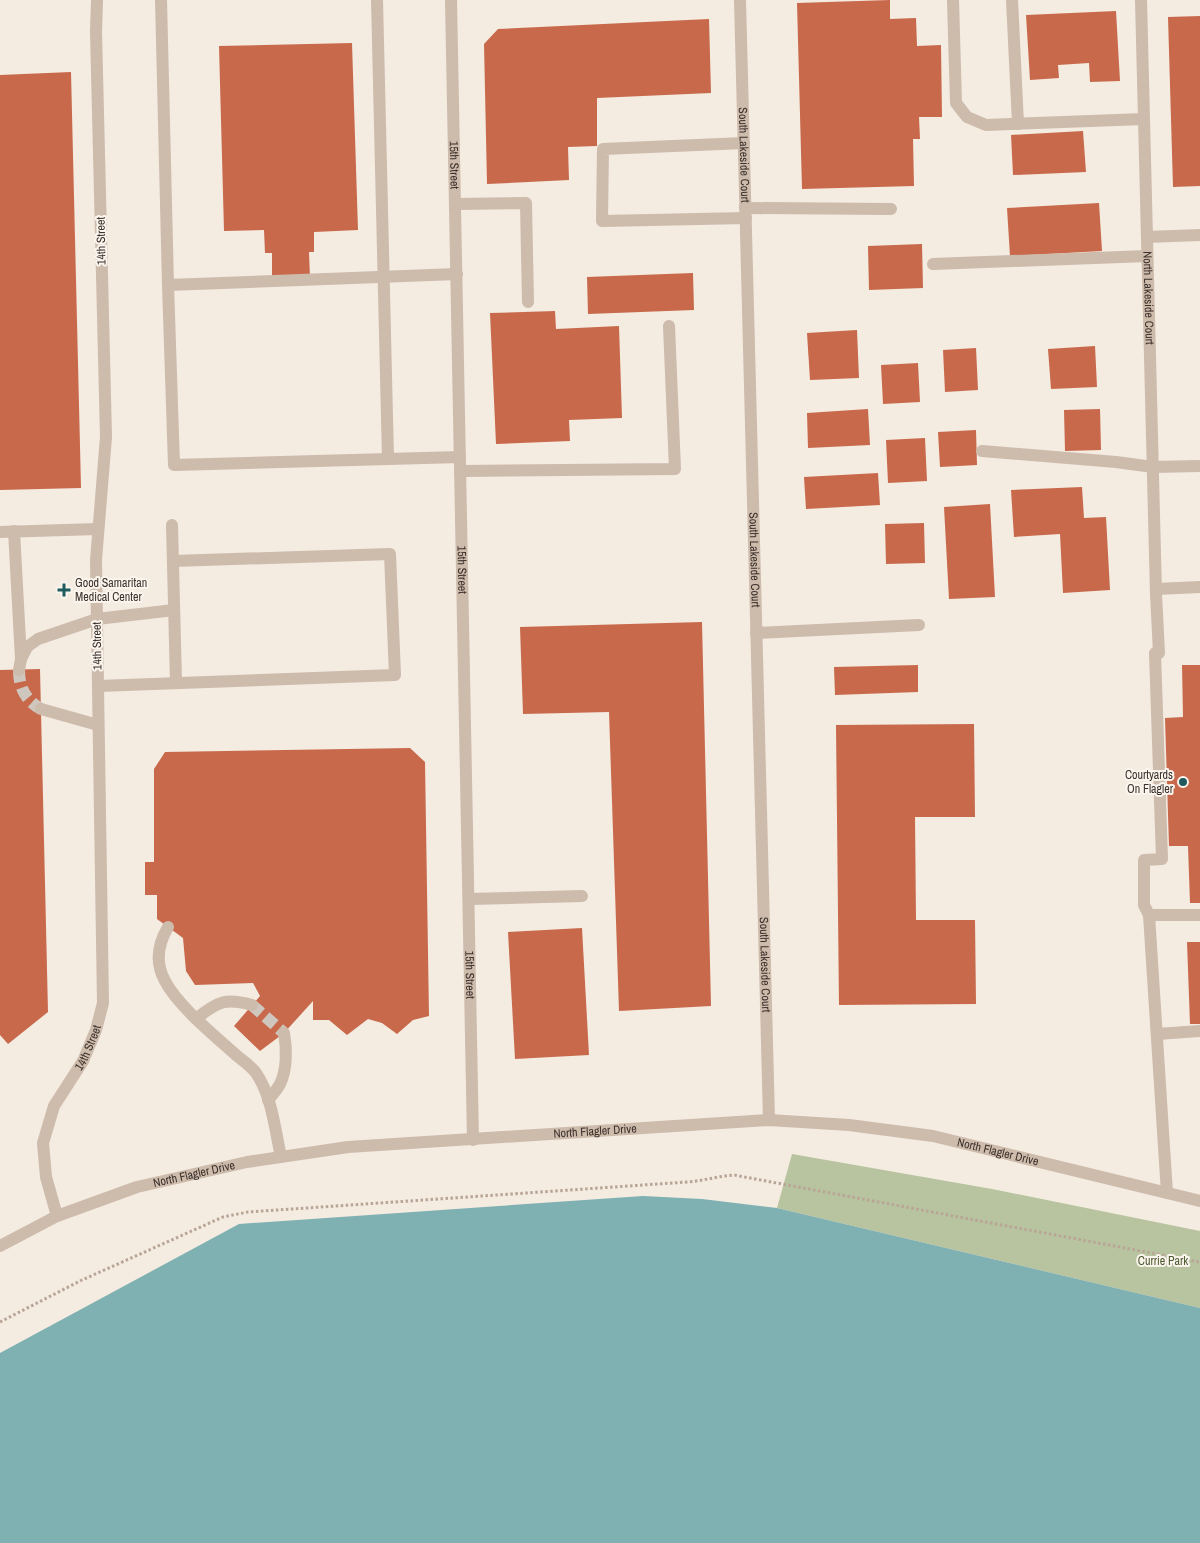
<svg xmlns="http://www.w3.org/2000/svg" width="1200" height="1543" font-family="'Archivo Narrow',sans-serif">
	<style>
		.green { fill: #b8c4a0 }
		.water { fill: #7fb0b2 }
		.building { fill: #c8694b }
		.lines { fill: none; stroke-linecap: round; stroke-linejoin: round }
		.minor-tunnel { stroke: #cfc6bd; stroke-width: 12; stroke-dasharray: 12 6; stroke-linecap: butt }
		.path { stroke: #b9a596; stroke-width: 3; stroke-dasharray: 2.5 2.5; stroke-linecap: butt }
		.minor { stroke: #cdbbac; stroke-width: 12 }
		.poi-dot { fill: #1f5a5e; stroke: #fbf5ee; stroke-width: 2 }
		.labels { text-anchor: middle; dominant-baseline: central; stroke-width: 4; stroke-linejoin: round; paint-order: stroke }
		.street-label { font-size: 12px; fill: #3b302b; stroke: #fbf5ee }
		.poi-label { font-size: 12px; fill: #3b302b; stroke: #fbf5ee; text-anchor: start }
		.park-label { font-size: 12px; fill: #4a5a2e; stroke: #fbf5ee }
	</style>
	<rect width="100%" height="100%" fill="#f4ebe1"/>
	<path class="green" d="M792 1154 992 1189 1200 1231V1308L777 1208Z"/>
	<path class="water" d="M643 1196 702 1199 777 1208 1200 1308V1543H0V1353L239 1224Z"/>
	<g class="building">
		<path d="M890 0V19L916 18 917 46 941 45 942 117H919L920 139H913L914 186 802 189 797 3Z"/>
		<path d="M1116 11 1120 81 1090 82 1089 63 1058 65 1059 78 1030 80 1026 15Z"/>
		<path d="M1200 16V186L1173 187 1168 17Z"/>
		<path d="M709 19 711 93 597 98V146L568 147 569 180 487 184 484 44 498 29Z"/>
		<path d="M352 43 358 230 314 232V252H309L310 278 272 279V253H265L264 230 224 231 219 46Z"/>
		<path d="M71 72 81 488 0 490V75Z"/>
		<path d="M1083 131 1086 172 1013 175 1011 135Z"/>
		<path d="M1099 203 1102 251 1010 256 1007 208Z"/>
		<path d="M922 244 923 288 869 290 868 246Z"/>
		<path d="M693 273 694 310 588 314 587 277Z"/>
		<path d="M555 311 556 329 619 326 622 418 569 420 570 441 496 444 490 313Z"/>
		<path d="M857 330 859 378 810 380 807 333Z"/>
		<path d="M1095 346 1097 387 1051 389 1048 349Z"/>
		<path d="M976 348 978 390 945 392 943 350Z"/>
		<path d="M918 363 920 402 883 404 881 365Z"/>
		<path d="M868 409 870 445 808 448 807 413Z"/>
		<path d="M1100 409 1101 450 1065 451 1064 410Z"/>
		<path d="M976 430 977 465 940 467 938 432Z"/>
		<path d="M925 438 927 481 888 483 886 440Z"/>
		<path d="M878 473 880 505 806 509 804 477Z"/>
		<path d="M1082 487 1084 518 1106 517 1110 590 1063 593 1060 534 1014 537 1011 490Z"/>
		<path d="M990 504 995 597 949 599 944 507Z"/>
		<path d="M924 523 925 563 886 564 885 524Z"/>
		<path d="M702 622 711 1006 619 1011 609 712 523 714 520 627Z"/>
		<path d="M918 665V692L835 695 834 667Z"/>
		<path d="M1182 665H1200V903H1190L1188 846H1169L1165 718 1183 717Z"/>
		<path d="M40 669 48 1012 8 1044 0 1035V670Z"/>
		<path d="M974 724 975 817H915L916 920H975L976 1004 839 1005 836 725Z"/>
		<path d="M410 748 425 762 429 1016 413 1020 397 1034 382 1023 368 1019 347 1035 329 1020H313V1001L284 1033 260 1051 234 1026 260 996 253 983 195 985 186 971 183 938 157 919V895H145V862H154V769L165 752Z"/>
		<path d="M582 928 589 1055 515 1059 508 932Z"/>
		<path d="M1187 942H1200V1024H1190Z"/>
	</g>
	<g class="lines">
		<g class="minor-tunnel">
			<path d="M19 670C19 687 25 700 41 709"/>
			<path d="M252 1005 284 1033"/>
		</g>
		<path class="path" d="M0 1322 82 1280 223 1217 248 1212 687 1182C703 1181 718 1176 734 1175L1200 1262"/>
		<g class="minor">
			<path d="M161 0 168 285"/>
			<path d="M377 0 388 459 460 457"/>
			<path id="s1" d="M451 0 473 1140"/>
			<path id="s2" d="M740 0 769 1120"/>
			<path d="M953 0 956 103 967 117 986 125 1144 119"/>
			<path d="M1012 0 1018 124"/>
			<path id="s3" d="M1141 0 1156 594 1159 653"/>
			<path d="M744 143 603 149 602 221 746 218"/>
			<path d="M456 204 526 203 528 302"/>
			<path d="M745 208 891 209"/>
			<path d="M1147 237 1200 235"/>
			<path d="M933 264 1147 256"/>
			<path d="M982 451 1116 462 1153 467 1200 466"/>
			<path d="M388 459 174 465 168 285 457 274"/>
			<path d="M461 471 675 469 669 326"/>
			<path d="M172 525 176 682"/>
			<path d="M14 531 21 659"/>
			<path d="M0 532 98 529"/>
			<path d="M1156 589 1200 587"/>
			<path d="M756 633 919 625"/>
			<path d="M19 670 21 659 27 647 38 639 97 619 174 610"/>
			<path d="M98 686 395 675 390 554 173 561"/>
			<path d="M41 709 98 725"/>
			<path d="M469 899 582 896"/>
			<path d="M1149 915 1144 905V860L1162 859 1155 653"/>
			<path d="M168 927C158 944 155 963 165 981 178 1006 215 1036 236 1055 243 1061 251 1066 256 1073 272 1096 275 1130 281 1157"/>
			<path d="M197 1018C218 1001 226 998 252 1005"/>
			<path d="M1157 1034 1200 1031"/>
			<path d="M268 1100C272 1095 277 1090 280 1084 287 1070 287 1049 284 1033"/>
			<path d="M1167 1193 1149 915H1200"/>
			<path id="s4" d="M57 1216 46 1177 43 1143 54 1106 83 1061 96 1030 103 1003 96 560 106 437 96 32 97 0"/>
			<path id="s5" d="M0 1246 57 1216 137 1187 247 1162 348 1147 769 1120 849 1125 933 1136 1200 1201"/>
		</g>
	</g>
	<g class="poi-dot">
		<path d="M61.5 582.5h5v5h5v5h-5v5h-5v-5h-5v-5h5z"/>
		<circle cx="1183" cy="782" r="5"/>
	</g>
	<g class="labels">
		<g class="street-label">
			<text stroke="none"><textPath href="#s2" startOffset="155">South Lakeside Court</textPath></text>
			<text stroke="none"><textPath href="#s1" startOffset="165">15th Street</textPath></text>
			<text transform="translate(101 241) rotate(-91)">14th Street</text>
			<text stroke="none"><textPath href="#s3" startOffset="298">North Lakeside Court</textPath></text>
			<text stroke="none"><textPath href="#s2" startOffset="560">South Lakeside Court</textPath></text>
			<text stroke="none"><textPath href="#s1" startOffset="570">15th Street</textPath></text>
			<text transform="translate(97 646) rotate(-91)">14th Street</text>
			<text stroke="none"><textPath href="#s2" startOffset="965">South Lakeside Court</textPath></text>
			<text stroke="none"><textPath href="#s1" startOffset="975">15th Street</textPath></text>
			<text stroke="none"><textPath href="#s4" startOffset="181">14th Street</textPath></text>
			<text stroke="none"><textPath href="#s5" startOffset="612">North Flagler Drive</textPath></text>
			<text stroke="none"><textPath href="#s5" startOffset="1018">North Flagler Drive</textPath></text>
			<text stroke="none"><textPath href="#s5" startOffset="208">North Flagler Drive</textPath></text>
		</g>
		<g class="poi-label">
			<text x="75" y="583">Good Samaritan<tspan x="75" dy="14">Medical Center</tspan></text>
			<text x="1173" y="775" text-anchor="end">Courtyards<tspan x="1173" dy="14">On Flagler</tspan></text>
		</g>
		<g class="park-label">
			<text x="1163" y="1261">Currie Park</text>
		</g>
	</g>
</svg>
